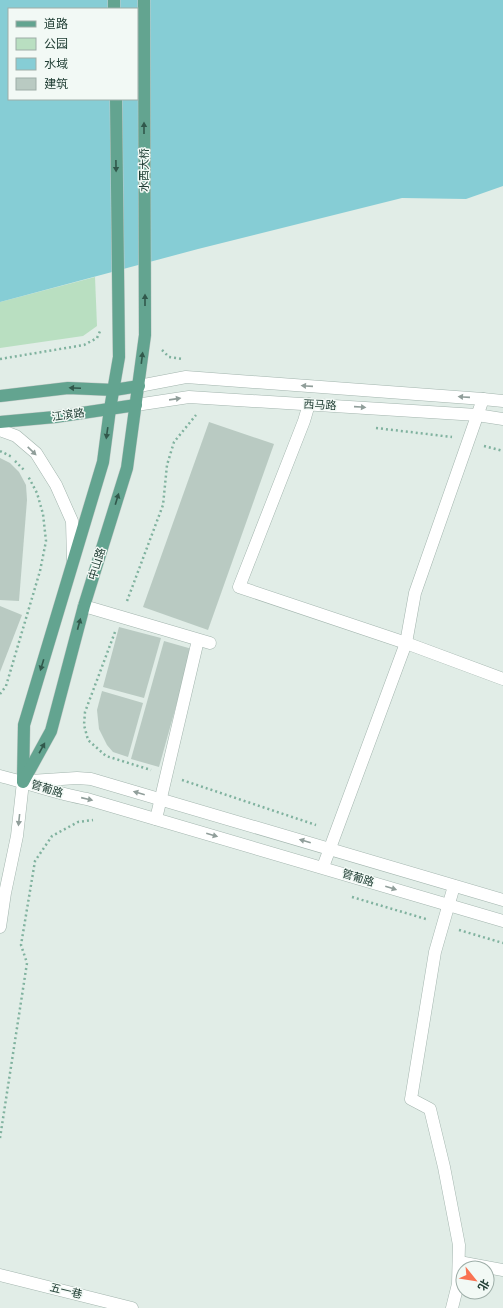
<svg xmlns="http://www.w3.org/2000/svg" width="503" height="1308" font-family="'Work Sans','Noto Sans SC',sans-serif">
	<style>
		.green { fill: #b9dfc1 }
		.water { fill: #86cdd5; fill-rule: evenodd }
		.building { fill: #b9cac2 }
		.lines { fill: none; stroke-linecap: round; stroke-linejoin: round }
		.minor-casing { stroke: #a3b5ae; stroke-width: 13 }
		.major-casing { stroke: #c1c9c6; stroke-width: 13 }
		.path { stroke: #80b29f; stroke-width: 2.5; stroke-dasharray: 2 3; stroke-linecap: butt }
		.minor { stroke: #fff; stroke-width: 12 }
		.major { stroke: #63a490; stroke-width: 12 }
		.oneway { fill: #31584b }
		.oneway2 { fill: #909e9a }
		.labels { text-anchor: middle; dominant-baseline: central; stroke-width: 3; stroke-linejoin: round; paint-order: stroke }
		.street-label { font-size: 11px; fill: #203e34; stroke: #f2f9f5 }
	</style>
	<rect width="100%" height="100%" fill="#e1ede7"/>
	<path class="green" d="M95 277 97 326 83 336 0 348V302Z"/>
	<path class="water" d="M0 0H503V186L466 199 402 198 198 249 0 302ZM9 9H137V99H9Z"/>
	<g class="building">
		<path d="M209 422 274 444 208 630 143 607Z"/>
		<path d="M0 458 10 463 19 472 26 485 27 500 19 601 0 600Z"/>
		<path d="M0 606 22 615 0 672Z"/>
		<path d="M119 627 161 638 144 698 103 687Z"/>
		<path d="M164 641 192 649 159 767 131 759Z"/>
		<path d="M102 691 143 703 128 757 113 752 107 745 99 729 97 710Z"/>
	</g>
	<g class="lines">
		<g class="minor-casing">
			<g id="minor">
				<path d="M139 386 186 377 483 399 503 401"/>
				<path d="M309 404 304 421 239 587 406 643 503 679"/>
				<path d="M136 405 189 397 477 415 503 419"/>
				<path d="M0 430 16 436 36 453 56 485 72 521 73 560"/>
				<path d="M84 606 210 643"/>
				<path d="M0 776C29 783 57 794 87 799L503 921"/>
				<path d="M30 781 77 778 91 779 503 900"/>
				<path d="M156 819 198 640"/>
				<path d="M323 867 406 643 415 593 483 399"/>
				<path d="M0 927 5 893 17 836 23 782"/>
				<path d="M459 1262 503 1270"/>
				<path d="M0 1275 132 1308"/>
				<path d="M452 1308 458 1284 459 1245 444 1167 430 1109 411 1099 435 952 454 886"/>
			</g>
		</g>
		<g class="major-casing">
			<g id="major">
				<path d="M114 0V9"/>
				<path d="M0 396 68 388 114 390 139 386"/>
				<path d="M0 422 55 417 136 405"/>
				<path d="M23 780 24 725 103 462 110 409 119 357 116 99"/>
				<path d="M23 782 51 731 84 606 127 468 145 335 144 0"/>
			</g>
		</g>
		<g class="path">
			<path d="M162 350 169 357 183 359"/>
			<path d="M0 359 84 345 97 338 101 329"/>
			<path d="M376 428 452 437"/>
			<path d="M484 446 503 451"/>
			<path d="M0 451 12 457"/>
			<path d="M15 461 24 470"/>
			<path d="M127 601 163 505 167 465 174 442 196 415"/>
			<path d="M115 632 85 712 84 725 88 740 106 756 151 770"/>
			<path d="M0 694 6 686 40 571 46 541 43 514 37 493 28 476"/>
			<path d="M182 780 316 825"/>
			<path d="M352 897 426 919"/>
			<path d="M459 930 503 943"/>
			<path d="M0 1138 27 963 21 945 35 861 52 836 78 822 93 820"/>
		</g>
		<use href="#minor" class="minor"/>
		<use href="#major" class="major"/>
	</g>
	<defs><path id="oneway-solid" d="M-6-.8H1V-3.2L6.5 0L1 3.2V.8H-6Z"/></defs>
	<g class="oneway">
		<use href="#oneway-solid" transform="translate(144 128) rotate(-90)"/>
		<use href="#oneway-solid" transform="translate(116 166) rotate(89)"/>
		<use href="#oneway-solid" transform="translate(145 300) rotate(-90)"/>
		<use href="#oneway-solid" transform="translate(142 358) rotate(-83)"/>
		<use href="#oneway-solid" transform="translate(75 388) rotate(-177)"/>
		<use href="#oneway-solid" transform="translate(107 433) rotate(98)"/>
		<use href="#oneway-solid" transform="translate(117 499) rotate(-73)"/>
		<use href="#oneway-solid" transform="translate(79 624) rotate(-75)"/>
		<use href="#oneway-solid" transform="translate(42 665) rotate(107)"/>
		<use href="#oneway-solid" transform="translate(42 748) rotate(-61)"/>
	</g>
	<g class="oneway2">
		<use href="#oneway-solid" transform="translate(307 386) rotate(-176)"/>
		<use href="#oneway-solid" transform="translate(464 397) rotate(-176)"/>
		<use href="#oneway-solid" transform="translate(175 399) rotate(-8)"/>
		<use href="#oneway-solid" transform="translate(360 407) rotate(4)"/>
		<use href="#oneway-solid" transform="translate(32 451) rotate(44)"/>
		<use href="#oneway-solid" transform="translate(139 793) rotate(-164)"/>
		<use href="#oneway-solid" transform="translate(87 799) rotate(13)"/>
		<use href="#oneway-solid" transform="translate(19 820) rotate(96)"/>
		<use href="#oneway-solid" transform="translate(212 835) rotate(16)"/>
		<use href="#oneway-solid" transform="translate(305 841) rotate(-164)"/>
		<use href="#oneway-solid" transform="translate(391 888) rotate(17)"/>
	</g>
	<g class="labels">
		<g class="street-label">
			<text transform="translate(144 170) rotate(-90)">水西大桥</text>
			<text transform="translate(320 405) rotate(3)">西马路</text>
			<text transform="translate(68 415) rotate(-8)">江滨路</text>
			<text transform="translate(97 564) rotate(-73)">中山路</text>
			<text transform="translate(47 789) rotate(17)">管葡路</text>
			<text transform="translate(358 878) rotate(17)">管葡路</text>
			<text transform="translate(66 1291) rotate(14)">五一巷</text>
		</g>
	</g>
	<rect x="8" y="8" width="130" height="92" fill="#f2f9f5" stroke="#9eaea8"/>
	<rect x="16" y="21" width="20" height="6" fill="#63a490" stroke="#9eaea8"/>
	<text x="44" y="28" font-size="12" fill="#203e34">道路</text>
	<rect x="16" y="38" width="20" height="12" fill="#b9dfc1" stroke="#9eaea8"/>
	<text x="44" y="48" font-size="12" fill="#203e34">公园</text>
	<rect x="16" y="58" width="20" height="12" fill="#86cdd5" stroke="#9eaea8"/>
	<text x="44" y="68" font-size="12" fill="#203e34">水域</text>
	<rect x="16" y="78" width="20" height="12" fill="#b9cac2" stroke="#9eaea8"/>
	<text x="44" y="88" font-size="12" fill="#203e34">建筑</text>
	<g transform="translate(475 1280) rotate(120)"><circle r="19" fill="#f2f9f5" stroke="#9eaea8"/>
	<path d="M0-3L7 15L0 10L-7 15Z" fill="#f97252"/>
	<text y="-6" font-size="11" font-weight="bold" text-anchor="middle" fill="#203e34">北</text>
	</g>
</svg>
